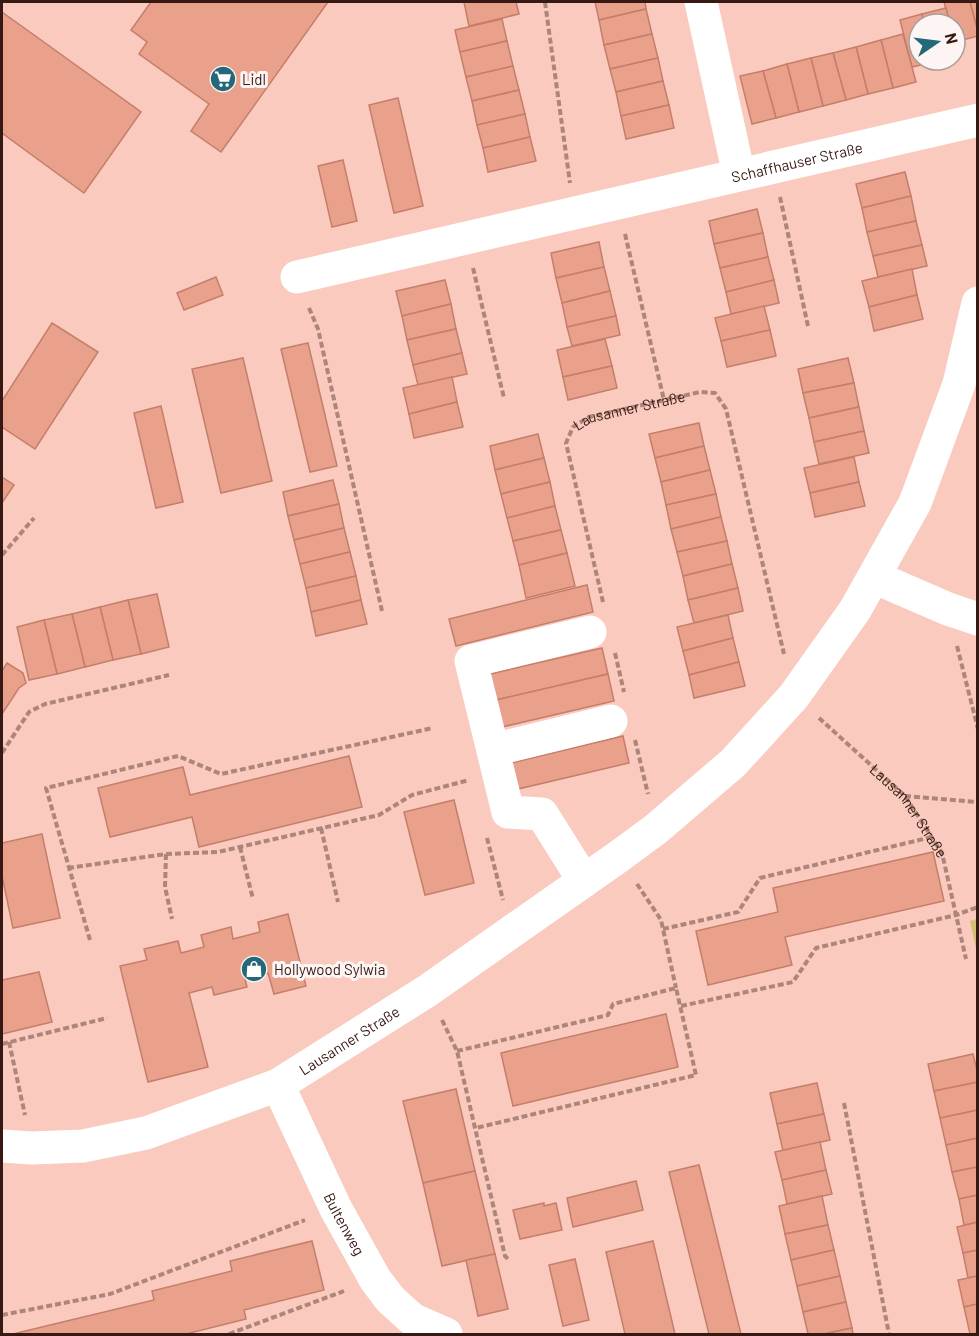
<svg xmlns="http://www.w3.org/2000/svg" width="979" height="1336" font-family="Barlow,sans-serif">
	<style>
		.green { fill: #d1bf74 }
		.building { fill: #eaa18c; stroke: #c47e6a; stroke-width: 1.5 }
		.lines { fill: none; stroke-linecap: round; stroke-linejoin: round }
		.path { stroke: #ad857b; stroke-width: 4; stroke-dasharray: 6 3; stroke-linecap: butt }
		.minor { stroke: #fff; stroke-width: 33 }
		.labels { text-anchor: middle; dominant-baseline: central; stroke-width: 6; stroke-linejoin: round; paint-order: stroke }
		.poi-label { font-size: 15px; fill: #351912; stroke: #fdf5f3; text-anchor: start }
		.street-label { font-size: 15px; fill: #351912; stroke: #fdf5f3 }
	</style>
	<rect width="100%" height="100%" fill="#f9cabd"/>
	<path class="green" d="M977 919H978L977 953 970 921Z"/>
	<g class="building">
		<path d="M151 2H328L221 152 191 131 209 104 139 54 147 42 131 30Z"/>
		<path d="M464 2H516L519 14 469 26Z"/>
		<path d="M595 2H645L646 9 599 20Z"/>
		<path d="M944 2H970L978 31V36L955 42V24H950Z"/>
		<path d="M970 2H978V31Z"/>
		<path d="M946 8 950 24H924L922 14Z"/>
		<path d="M646 9 652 34 604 45 599 20Z"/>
		<path d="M2 12 141 112 84 193 2 133Z"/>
		<path d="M922 14 924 24H919V60H934V62L912 67 900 20Z"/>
		<path d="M502 19 507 41 460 52 455 30Z"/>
		<path d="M652 34 658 58 610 69 604 45Z"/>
		<path d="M903 34 916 82 893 88 881 40Z"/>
		<path d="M881 40 893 88 868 94 856 47Z"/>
		<path d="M507 41 513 66 466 77 460 52Z"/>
		<path d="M856 47 868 94 846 100 833 53Z"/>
		<path d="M833 53 846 100 823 106 811 58Z"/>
		<path d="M658 58 663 81 616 92 610 69Z"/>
		<path d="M811 58 823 106 799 112 787 64Z"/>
		<path d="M787 64 799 112 776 118 763 71Z"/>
		<path d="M513 66 519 90 472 101 466 77Z"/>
		<path d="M763 71 776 118 752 124 740 76Z"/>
		<path d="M663 81 669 105 621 116 616 92Z"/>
		<path d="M519 90 525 114 477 125 472 101Z"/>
		<path d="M398 98 423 206 394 213 369 105Z"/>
		<path d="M669 105 674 128 626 139 621 116Z"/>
		<path d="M525 114 530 137 483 148 477 125Z"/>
		<path d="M530 137 536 161 488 172 483 148Z"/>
		<path d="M343 160 357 221 332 227 318 166Z"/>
		<path d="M905 172 911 196 862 208 856 184Z"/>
		<path d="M911 196 916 221 867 232 862 208Z"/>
		<path d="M757 209 763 233 714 244 709 221Z"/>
		<path d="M916 221 922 245 873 256 867 232Z"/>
		<path d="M763 233 768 257 720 268 714 244Z"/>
		<path d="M599 242 604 267 556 278 551 253Z"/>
		<path d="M922 245 927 266 878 277 873 256Z"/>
		<path d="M768 257 774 280 726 292 720 268Z"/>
		<path d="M604 267 610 291 562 303 556 278Z"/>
		<path d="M912 269 917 295 869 307 862 281Z"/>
		<path d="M216 277 223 295 184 310 177 293Z"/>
		<path d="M445 280 451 304 402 316 396 291Z"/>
		<path d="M774 280 779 303 731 314 726 292Z"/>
		<path d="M610 291 616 316 567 327 562 303Z"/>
		<path d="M917 295 923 319 874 331 869 307Z"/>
		<path d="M451 304 456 329 407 340 402 316Z"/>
		<path d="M764 306 770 330 721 341 715 318Z"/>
		<path d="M616 316 620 335 572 346 567 327Z"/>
		<path d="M52 323 98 352 35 449 2 427V401Z"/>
		<path d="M456 329 462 353 413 365 407 340Z"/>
		<path d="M770 330 776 356 727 367 721 341Z"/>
		<path d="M605 339 612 366 563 377 557 350Z"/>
		<path d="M308 343 337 466 310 472 281 349Z"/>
		<path d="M462 353 467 374 418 385 413 365Z"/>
		<path d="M243 358 272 481 221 493 192 369Z"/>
		<path d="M848 358 854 383 803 393 798 369Z"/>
		<path d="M612 366 617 388 568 400 563 377Z"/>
		<path d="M452 377 457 402 409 414 403 388Z"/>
		<path d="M854 383 859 407 809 418 803 393Z"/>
		<path d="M457 402 463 427 414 438 409 414Z"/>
		<path d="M161 406 183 502 156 508 134 413Z"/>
		<path d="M859 407 864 431 814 442 809 418Z"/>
		<path d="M699 423 704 446 655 458 649 434Z"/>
		<path d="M864 431 869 453 819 464 814 442Z"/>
		<path d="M538 434 544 458 495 470 490 446Z"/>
		<path d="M704 446 710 470 661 482 655 458Z"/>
		<path d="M854 457 859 482 810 493 804 468Z"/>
		<path d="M544 458 550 482 501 494 495 470Z"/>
		<path d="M710 470 716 494 666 505 661 482Z"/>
		<path d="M2 477 14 485 2 503Z"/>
		<path d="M333 480 339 504 288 516 283 492Z"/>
		<path d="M550 482 555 506 507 518 501 494Z"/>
		<path d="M859 482 865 506 815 517 810 493Z"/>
		<path d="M716 494 721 517 671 529 666 505Z"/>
		<path d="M339 504 344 528 294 540 288 516Z"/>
		<path d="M555 506 561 530 513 541 507 518Z"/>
		<path d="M721 517 727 541 677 552 671 529Z"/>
		<path d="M344 528 350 552 300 564 294 540Z"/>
		<path d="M561 530 567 553 519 565 513 541Z"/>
		<path d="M727 541 732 564 683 576 677 552Z"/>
		<path d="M350 552 356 576 306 588 300 564Z"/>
		<path d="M567 553 575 586 526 598 519 565Z"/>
		<path d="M732 564 738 588 688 600 683 576Z"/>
		<path d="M356 576 361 600 311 612 306 588Z"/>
		<path d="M587 585 593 612 456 646 449 619Z"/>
		<path d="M738 588 743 611 694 623 688 600Z"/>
		<path d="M157 594 169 647 141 654 128 600Z"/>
		<path d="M128 600 141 654 113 660 100 607Z"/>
		<path d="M361 600 367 624 316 636 311 612Z"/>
		<path d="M100 607 113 660 85 667 72 614Z"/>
		<path d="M72 614 85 667 57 674 44 620Z"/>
		<path d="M728 615 733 638 683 651 677 627Z"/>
		<path d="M44 620 57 674 29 680 17 627Z"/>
		<path d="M733 638 739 662 689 675 683 651Z"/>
		<path d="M602 648 608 674 496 700 490 674Z"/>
		<path d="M739 662 745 686 694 698 689 675Z"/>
		<path d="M7 663 23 673 26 683 19 688 2 714V671Z"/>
		<path d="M608 674 614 701 502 727 496 700Z"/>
		<path d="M623 736 629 763 518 789 511 763Z"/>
		<path d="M349 756 362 807 199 847 192 817 110 837 98 788 183 767 190 795Z"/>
		<path d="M454 800 474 883 425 895 404 812Z"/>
		<path d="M42 834 60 918 13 928 2 876V843Z"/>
		<path d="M933 852 944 901 785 937 792 965 708 985 696 931 778 912 773 888Z"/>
		<path d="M288 914 306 986 274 994 268 973 245 979 247 987 214 995 212 987 189 993 208 1067 148 1082 120 966 147 960 144 949 178 941 181 953 204 947 201 935 231 927 233 939 260 932 258 922Z"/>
		<path d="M39 972 52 1022 2 1034V980Z"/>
		<path d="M666 1014 678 1067 513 1106 501 1053Z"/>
		<path d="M973 1054 978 1074V1082L934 1091 928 1064Z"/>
		<path d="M978 1082V1110L940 1118 934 1091Z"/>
		<path d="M817 1083 824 1114 777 1124 770 1093Z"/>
		<path d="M456 1089 475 1171 423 1183 403 1101Z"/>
		<path d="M978 1110V1138L946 1145 940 1118Z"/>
		<path d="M824 1114 830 1140 783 1151 777 1124Z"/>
		<path d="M978 1138V1167L952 1172 946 1145Z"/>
		<path d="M820 1142 826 1170 782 1180 775 1152Z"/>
		<path d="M699 1165 741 1334H709L669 1172Z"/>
		<path d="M978 1167V1195L959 1199 952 1172Z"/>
		<path d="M826 1170 832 1194 787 1204 782 1180Z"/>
		<path d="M475 1171 495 1254 442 1266 423 1183Z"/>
		<path d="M636 1181 643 1210 573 1227 567 1198Z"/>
		<path d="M978 1195V1222L964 1225 959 1199Z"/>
		<path d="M822 1196 828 1225 785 1234 779 1206Z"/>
		<path d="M544 1203V1206L556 1203 562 1230 520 1239 513 1210Z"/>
		<path d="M978 1222V1250L963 1253 957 1227Z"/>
		<path d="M828 1225 834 1250 791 1260 785 1234Z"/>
		<path d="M312 1241 324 1290 244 1310 246 1319 186 1334H13L154 1300 152 1291 232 1271 230 1261Z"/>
		<path d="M653 1241 675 1334H625L606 1252Z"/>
		<path d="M834 1250 840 1276 797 1286 791 1260Z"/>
		<path d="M978 1250V1276L968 1278 963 1253Z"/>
		<path d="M495 1254 508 1309 478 1316 466 1260Z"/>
		<path d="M575 1259 589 1320 563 1326 549 1265Z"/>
		<path d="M840 1276 846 1302 803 1312 797 1286Z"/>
		<path d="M978 1276V1304L964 1307 958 1280Z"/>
		<path d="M846 1302 852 1328 824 1334H808L803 1312Z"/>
		<path d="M978 1304V1333L970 1334 964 1307Z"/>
		<path d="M852 1328 853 1334H824Z"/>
	</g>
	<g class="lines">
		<g class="path">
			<path d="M545 2 570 183"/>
			<path d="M780 197 808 326"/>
			<path d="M625 234 664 400"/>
			<path d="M473 268 504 398"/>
			<path d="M309 308 318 329 382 611"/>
			<path d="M2 555 34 518"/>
			<path id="s1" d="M603 602 566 443 573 427 589 417 700 392 715 393 726 409 784 654"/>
			<path d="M957 646 978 729"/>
			<path d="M615 653 624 692"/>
			<path id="s2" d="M819 718 905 796 942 853 966 959"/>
			<path d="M635 740 648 794"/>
			<path d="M2 753 29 712 45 704 169 675"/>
			<path d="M905 796 978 802"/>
			<path d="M321 828 338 902"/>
			<path d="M487 838 503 900"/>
			<path d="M240 847 253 899"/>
			<path d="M166 854 165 887 172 919"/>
			<path d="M68 868 166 854 218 852 379 815 412 795 469 780"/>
			<path d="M637 884 661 920 676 988"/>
			<path d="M663 929 738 912 760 878 932 837"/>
			<path d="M90 940 46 788 178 756 221 774 433 728"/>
			<path d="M681 1006 793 982 816 948 956 915 978 907"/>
			<path d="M442 1020 457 1051 505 1256 509 1260"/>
			<path d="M9 1042 25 1115"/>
			<path d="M2 1044 107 1018"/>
			<path d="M457 1051 608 1015 613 1004 676 988 696 1075 476 1128"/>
			<path d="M844 1103 889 1334"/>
			<path d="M2 1315 110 1294 305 1220"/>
			<path d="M229 1334 344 1291"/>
		</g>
		<g class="minor">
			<path d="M701 2 739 175"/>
			<path id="s3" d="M297 277 978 120"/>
			<path d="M874 577 948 609 978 619"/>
			<path d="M493 750 611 721"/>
			<path d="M584 881 542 814 508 812 471 661 590 632"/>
			<path id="s4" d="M278 1085 336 1209 375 1279 390 1299 412 1319 446 1334"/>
			<path id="s5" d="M2 1146 32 1148 83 1146 146 1133 278 1085 427 991 618 857 656 829 733 763 794 696 855 610 915 503 959 384 978 303"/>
		</g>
	</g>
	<defs>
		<g id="supermarket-disc" transform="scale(1.35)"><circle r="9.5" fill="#246979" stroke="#fdf5f3"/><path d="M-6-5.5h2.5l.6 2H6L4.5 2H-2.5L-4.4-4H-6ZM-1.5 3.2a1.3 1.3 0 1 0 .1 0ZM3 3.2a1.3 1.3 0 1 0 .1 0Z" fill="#fff"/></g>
		<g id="shop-disc" transform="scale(1.35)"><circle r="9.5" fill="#246979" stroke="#fdf5f3"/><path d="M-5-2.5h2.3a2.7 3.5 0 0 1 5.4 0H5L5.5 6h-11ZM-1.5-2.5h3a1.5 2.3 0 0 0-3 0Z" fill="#fff"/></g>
	</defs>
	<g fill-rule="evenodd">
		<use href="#supermarket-disc" x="223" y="79"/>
		<use href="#shop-disc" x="254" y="969"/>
	</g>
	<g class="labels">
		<g class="poi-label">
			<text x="242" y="79">Lidl</text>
			<text x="274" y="969">Hollywood Sylwia</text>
		</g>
		<g class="street-label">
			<text stroke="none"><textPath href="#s3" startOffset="513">Schaffhauser Straße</textPath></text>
			<text stroke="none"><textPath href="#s1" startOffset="240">Lausanner Straße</textPath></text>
			<text stroke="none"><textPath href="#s2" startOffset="130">Lausanner Straße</textPath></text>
			<text stroke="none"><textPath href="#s5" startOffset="370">Lausanner Straße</textPath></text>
			<text stroke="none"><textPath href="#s4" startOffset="154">Bultenweg</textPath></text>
		</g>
	</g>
	<rect width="979" height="1336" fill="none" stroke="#351912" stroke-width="6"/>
	<g transform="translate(937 42) rotate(76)"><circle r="28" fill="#fdf5f3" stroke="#ad9d99" stroke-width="1.5"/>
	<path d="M0-4.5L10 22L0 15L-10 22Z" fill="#246979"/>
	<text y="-9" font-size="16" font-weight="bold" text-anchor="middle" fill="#351912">N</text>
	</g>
</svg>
